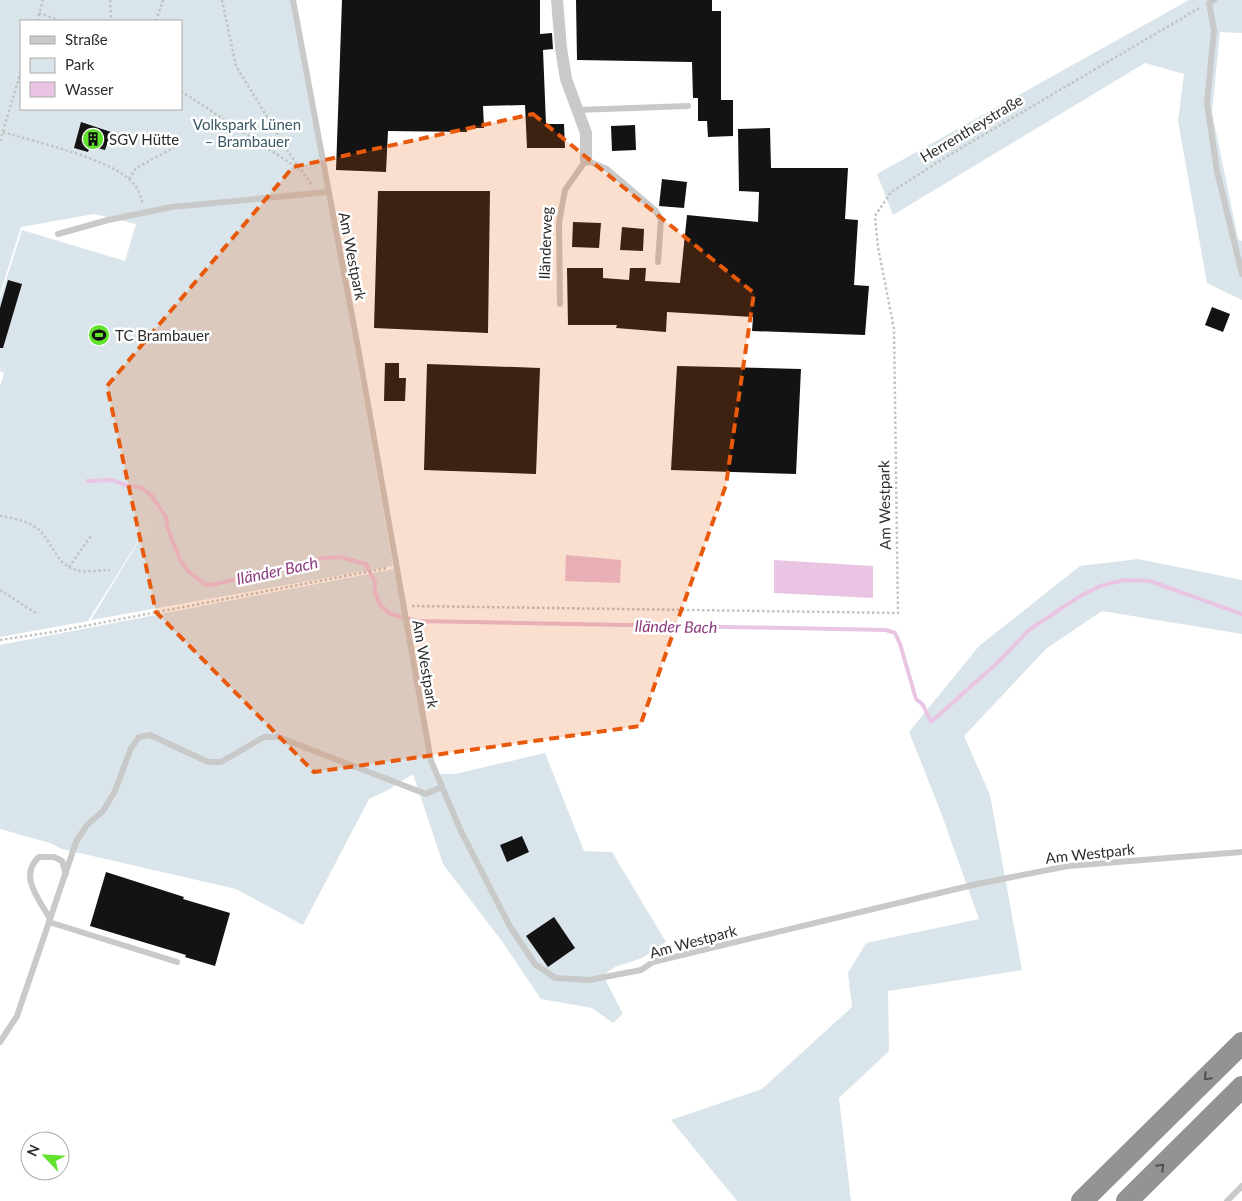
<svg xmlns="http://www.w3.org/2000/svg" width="1242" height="1201" font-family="Lato,sans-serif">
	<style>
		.green { fill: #d9e5ea; fill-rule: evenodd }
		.water { fill: #eac5e3 }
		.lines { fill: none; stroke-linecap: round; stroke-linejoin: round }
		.stream { stroke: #eac5e3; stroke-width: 4 }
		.building { fill: #131313 }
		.path { stroke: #c3c3c3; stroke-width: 2.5; stroke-dasharray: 2.5 2.5; stroke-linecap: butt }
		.service { stroke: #c9c9c9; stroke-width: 6 }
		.minor { stroke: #c9c9c9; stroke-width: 12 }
		.motorway { stroke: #939393; stroke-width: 22 }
		.oneway { stroke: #505050 }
		.marked { fill: #e8590c; fill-opacity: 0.2; stroke: #e8590c; stroke-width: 4; stroke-dasharray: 10 6; stroke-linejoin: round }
		.labels { text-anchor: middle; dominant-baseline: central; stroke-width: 5; stroke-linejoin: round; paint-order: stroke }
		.park-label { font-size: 15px; fill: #3a5866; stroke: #fff }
		.street-label { font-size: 15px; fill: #2c2c2c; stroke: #fff }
		.poi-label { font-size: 15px; fill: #2c2c2c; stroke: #fff; text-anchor: start }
		.water-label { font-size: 16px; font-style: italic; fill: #8c3b7e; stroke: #fff }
	</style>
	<rect width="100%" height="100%" fill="#fff"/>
	<g class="green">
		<path d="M0 0H294L393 566 91 620 157 511 88 621 0 637V386L4 373 0 371V299L22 230 125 261 136 224 94 214 21 227 0 294ZM21 21H181V109H21Z"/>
		<path d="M1189 0H1242V33L1220 32 1212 112 1238 239 1242 241V300L1207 283 1178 121 1184 74 1145 63 893 215 877 174Z"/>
		<path d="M1138 559 1242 580V634L1102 611 1047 648 964 736 990 795 1022 970 888 991 889 1051 839 1098 851 1201H737L671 1120 762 1089 852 1007 848 973 866 943 979 919 940 810 909 732 979 646 1080 566Z"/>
		<path d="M394 569 417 693 435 773 429 774H455L545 753 584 851 612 852 666 942 642 958 615 967 603 975 623 1014 613 1023 592 1008 541 999 501 940 443 864 413 774 388 790 369 799 303 925 236 889 62 849 50 843 0 829V645Z"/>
	</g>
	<g class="water">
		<path d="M566 555 621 560 620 583 565 581Z"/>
		<path d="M774 560 873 566V598L774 593Z"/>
	</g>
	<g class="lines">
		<path class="stream" d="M87 481 112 480 125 485 142 488 152 496 166 517 168 529 180 560 189 572 206 585 216 584 324 558 340 557 366 564 375 582V592L380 605 391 614 417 621 886 630 895 633 900 644 916 699 923 705 931 722 997 663 1029 630 1077 598 1100 586 1124 580 1150 581 1242 614"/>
	</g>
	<g class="building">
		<path d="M342 0H540V34L552 33 553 49 543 50 546 124H564L565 148H527L525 105 483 106 484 128H467V132L388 131 386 172 336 170Z"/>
		<path d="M576 0H712V11H721V100H733V136L708 137 707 121H698V98H693L692 62 577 60Z"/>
		<path d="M81 122 111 132 105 150 90 146 88 152 74 148Z"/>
		<path d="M635 125 636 150 612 151 611 126Z"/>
		<path d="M770 128 771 168H848L845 219 858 220 854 285 869 286 865 335 752 331 753 317 667 312 666 332 616 328 617 325H568L567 268H603V278L629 280 630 268H646L645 281 680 283 687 215 758 222 759 192 739 191 738 129Z"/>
		<path d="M662 179 687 182 684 208 659 206Z"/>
		<path d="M378 191H490L488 333 374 328Z"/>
		<path d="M573 222 601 223 599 248 572 247Z"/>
		<path d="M622 227 644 229 643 251 620 250Z"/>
		<path d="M8 280 22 284 3 348H0V308Z"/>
		<path d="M1212 307 1230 314 1223 332 1205 325Z"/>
		<path d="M385 363H399V378H406L405 401H384Z"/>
		<path d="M427 364 540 368 536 474 424 470Z"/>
		<path d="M677 366 801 369 796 474 671 470Z"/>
		<path d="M522 836 529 852 507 862 500 845Z"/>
		<path d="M106 872 184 897 183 899 230 913 215 966 185 957 186 955 90 926Z"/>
		<path d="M554 917 575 948 548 967 526 936Z"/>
	</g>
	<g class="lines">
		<g class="path">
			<path d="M110 0 111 21"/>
			<path d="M222 0 236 66 291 156 312 185"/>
			<path d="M39 13 61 21"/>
			<path d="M37 21 43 0"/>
			<path d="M156 21 163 0"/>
			<path d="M181 91 299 169"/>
			<path d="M3 132C35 142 107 158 130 180 138 187 140 195 143 204"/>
			<path d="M0 141 21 71"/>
			<path d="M129 179 136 168 175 147"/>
			<path d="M0 516C14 518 33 522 42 533 53 546 58 565 76 570 85 573 100 570 110 570"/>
			<path d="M69 567 91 536"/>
			<path d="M0 590 37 614"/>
			<path d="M412 606 898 613 894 329 878 247 875 216 891 192 946 157 1201 7"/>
			<path d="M0 640 53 632 387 568"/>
		</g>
		<g class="service">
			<path d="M293 0 358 348 431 761 460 829 486 880 509 925 535 964 555 978 589 980 641 970 653 962 977 884 1068 866 1242 852"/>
			<path d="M1214 0 1209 3 1214 30 1207 103 1217 171 1242 274"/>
			<path d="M577 110 688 106"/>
			<path d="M58 234 108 220 172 207 328 192"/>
			<path d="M560 304 559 223 565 190 586 160 607 169 655 210 661 219 658 262"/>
			<path d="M50 919C39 899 18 876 39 857H54L62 861 66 874"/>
			<path d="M49 922 76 842 87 825 103 811 115 791 131 748 139 737 150 735 208 762H221L264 737H278L426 794 442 787"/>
			<path d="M0 1042 17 1016 49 922 177 962"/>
			<path d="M1227 1201 1242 1186"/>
		</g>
		<path class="minor" d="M557 0 561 48 566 79 586 133V160"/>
		<g class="motorway">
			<path d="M1082 1201 1242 1043"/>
			<path d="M1127 1201 1242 1087"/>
		</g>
	</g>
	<defs><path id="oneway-chevron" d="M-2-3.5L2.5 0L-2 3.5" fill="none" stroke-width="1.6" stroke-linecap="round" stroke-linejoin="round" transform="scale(1.25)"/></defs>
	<g class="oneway">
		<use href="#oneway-chevron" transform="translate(1207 1077) rotate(135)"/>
		<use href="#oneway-chevron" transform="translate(1161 1167) rotate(-45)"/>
	</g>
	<path class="marked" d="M533 114 754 293 726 485 640 726 314 772 156 612 107 386 293 167Z"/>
	<defs>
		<g id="building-disc" transform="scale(1.125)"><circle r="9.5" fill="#61e32e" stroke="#fff"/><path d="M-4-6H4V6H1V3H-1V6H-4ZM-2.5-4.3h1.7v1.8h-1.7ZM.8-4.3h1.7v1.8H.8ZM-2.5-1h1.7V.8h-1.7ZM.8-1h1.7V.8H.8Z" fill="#111"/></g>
		<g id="stadium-disc" transform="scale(1.125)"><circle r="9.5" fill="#61e32e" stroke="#fff"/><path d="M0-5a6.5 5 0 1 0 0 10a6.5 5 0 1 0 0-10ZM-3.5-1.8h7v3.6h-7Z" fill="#111"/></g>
	</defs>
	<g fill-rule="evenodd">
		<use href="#building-disc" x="93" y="139"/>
		<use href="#stadium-disc" x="99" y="335"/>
	</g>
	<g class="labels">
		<g class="park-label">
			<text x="247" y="124">Volkspark Lünen<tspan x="247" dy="17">– Brambauer</tspan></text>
		</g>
		<g class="street-label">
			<text transform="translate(971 128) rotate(-31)">Herrentheystraße</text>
			<text transform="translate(545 243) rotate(-88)">Iländerweg</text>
			<text transform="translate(353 256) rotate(79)">Am Westpark</text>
			<text transform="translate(884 505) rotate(-91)">Am Westpark</text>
			<text transform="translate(426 664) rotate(80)">Am Westpark</text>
			<text transform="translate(1090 853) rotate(-6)">Am Westpark</text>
			<text transform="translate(693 941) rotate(-15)">Am Westpark</text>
		</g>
		<g class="poi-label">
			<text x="109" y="139">SGV Hütte</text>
			<text x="115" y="335">TC Brambauer</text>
		</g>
		<g class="water-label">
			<text transform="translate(277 570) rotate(-12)">Iländer Bach</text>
			<text transform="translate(676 626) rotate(1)">Iländer Bach</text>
		</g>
	</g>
	<rect x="20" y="20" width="162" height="90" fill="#ffffff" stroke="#ababab"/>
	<rect x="30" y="36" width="25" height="8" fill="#c9c9c9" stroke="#ababab"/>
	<text x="65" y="45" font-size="15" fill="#2c2c2c">Straße</text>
	<rect x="30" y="58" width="25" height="15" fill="#d9e5ea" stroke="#ababab"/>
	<text x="65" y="70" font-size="15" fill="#2c2c2c">Park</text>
	<rect x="30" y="82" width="25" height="15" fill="#eac5e3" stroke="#ababab"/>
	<text x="65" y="95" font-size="15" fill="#2c2c2c">Wasser</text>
	<g transform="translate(45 1156) rotate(295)"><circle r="24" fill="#ffffff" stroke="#ababab"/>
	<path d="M0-4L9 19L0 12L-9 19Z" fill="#61e32e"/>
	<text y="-8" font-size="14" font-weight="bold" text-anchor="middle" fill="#2c2c2c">N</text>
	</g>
</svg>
